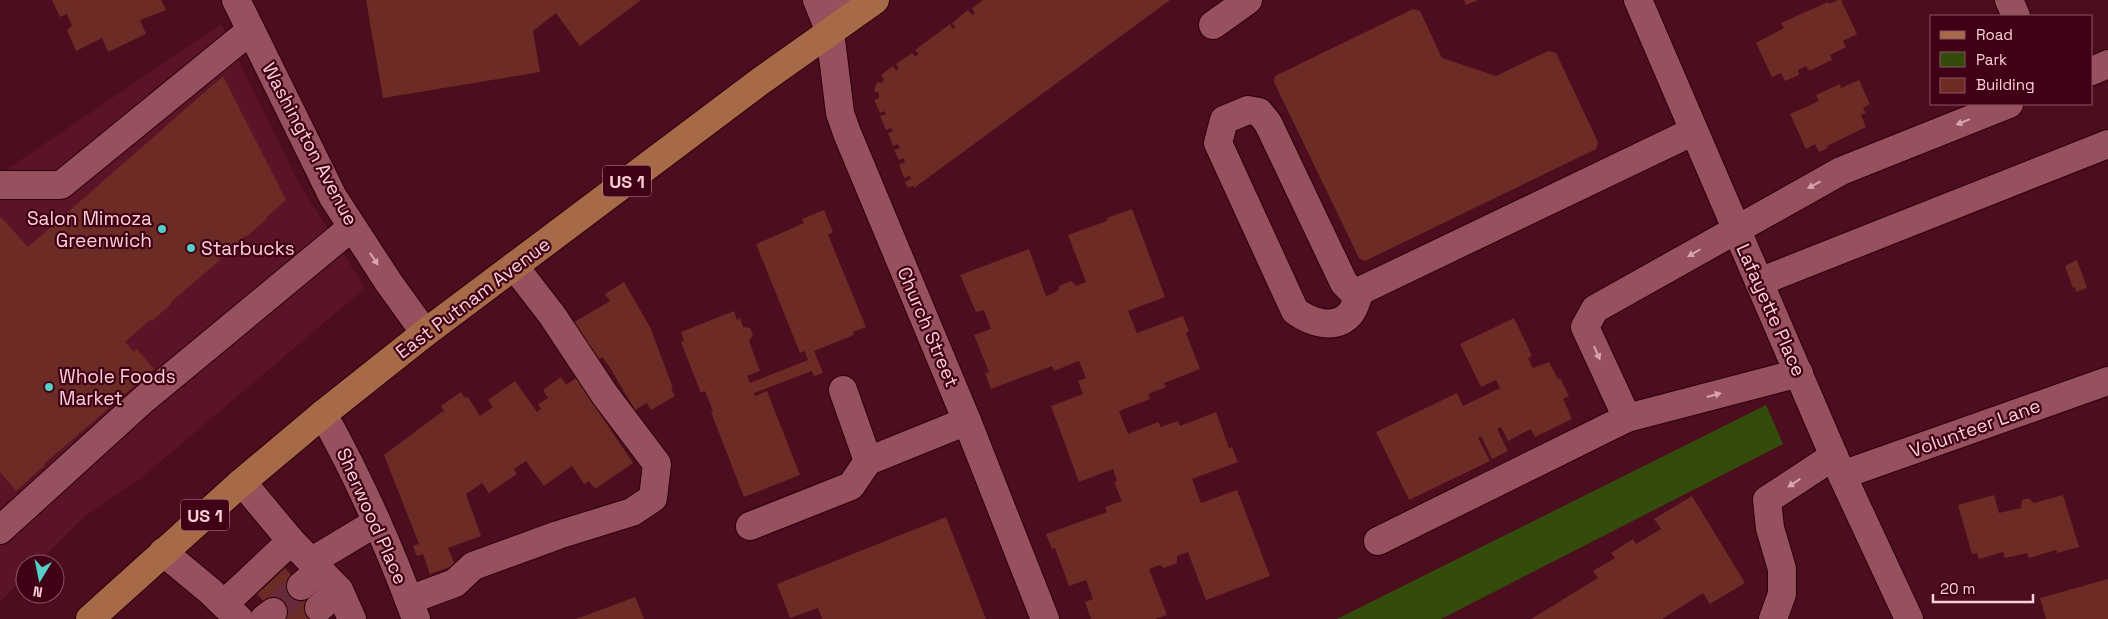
<svg xmlns="http://www.w3.org/2000/svg" width="2108" height="619" font-family="'Space Grotesk',sans-serif">
	<style>
		.built { fill: #5b1327 }
		.green { fill: #334c0b }
		.building { fill: #6c2b24 }
		.lines { fill: none; stroke-linecap: round; stroke-linejoin: round }
		.minor-tunnel { stroke: #662a3b; stroke-width: 28; stroke-dasharray: 28 14; stroke-linecap: butt }
		.minor-casing { stroke: #2a000a; stroke-width: 30 }
		.major-casing { stroke: #2a000a; stroke-width: 30 }
		.minor { stroke: #97515e; stroke-width: 28 }
		.major { stroke: #a76a48; stroke-width: 28 }
		.oneway { fill: #d8a4ad }
		.poi-dot { fill: #55cec5; stroke: #400116; stroke-width: 2 }
		.labels { text-anchor: middle; dominant-baseline: central; stroke-width: 4.5; stroke-linejoin: round; paint-order: stroke }
		.shield { fill: #400116; stroke: #c3939d; stroke-width: 1 }
		.shield-label { font-size: 18px; font-weight: bold; fill: #fbd1d7 }
		.street-label { font-size: 19px; fill: #fbd1d7; stroke: #400116 }
		.poi-label { font-size: 19px; fill: #fbd1d7; stroke: #400116; text-anchor: start }
	</style>
	<rect width="100%" height="100%" fill="#4c0d1f"/>
	<path class="built" d="M221 24 297 180 365 288 141 478 84 517 37 564H25V576L0 602V174Z"/>
	<path class="green" d="M1766 405 1783 444 1441 619H1337Z"/>
	<g class="building">
		<path d="M52 0H161L166 10 140 20 146 34 108 52 102 38 76 51 67 30 72 26 67 14 60 17Z"/>
		<path d="M366 0H641L580 46 556 13 533 31 540 72 383 98Z"/>
		<path d="M983 0H1170L914 188 913 186 908 188 905 182 911 179 910 176 904 178 899 165 905 162 904 158 899 160 894 150 900 148 898 144 893 146 888 133 893 131 891 128 886 130 880 116 886 114 884 111 880 113 874 100 879 98V93L874 91 877 82 882 83 884 79 881 75 893 66 896 71 899 68 896 64 912 53 915 57 919 54 915 50 950 24 953 29 955 27 952 23 968 10 972 15 975 13 972 8Z"/>
		<path d="M1464 0H1478L1466 5Z"/>
		<path d="M1838 0H1841L1857 34 1843 41 1846 47 1830 55 1832 60 1809 71 1806 66 1798 70 1799 75 1785 81 1781 73 1772 77 1756 43 1784 28 1781 23 1828 2 1829 4Z"/>
		<path d="M1413 9 1420 11 1442 58 1496 76 1548 51 1556 53 1598 142 1596 149 1365 261 1359 258 1274 82 1275 76Z"/>
		<path d="M223 76 286 200 266 218 267 219 246 237 245 236 219 259 220 260 171 302 172 303 152 321 151 319 125 342 134 352 137 349 154 369 44 464 45 465 16 491 0 472V219L1 217 28 247Z"/>
		<path d="M1859 80 1870 104 1863 108 1866 113 1861 115 1866 127 1827 146 1828 148 1819 152 1815 144 1806 149 1790 114 1819 101 1816 95 1840 84 1841 88Z"/>
		<path d="M1132 209 1165 297 1128 311 1137 333 1183 316 1189 331 1186 333 1200 369 1164 383 1166 387 1148 394 1150 399 1119 411 1128 434 1158 422 1161 427 1178 421 1180 426 1216 412 1229 448 1232 447 1238 462 1192 479 1201 503 1237 490 1270 576 1206 600 1188 552 1177 556V563L1164 568 1160 565 1149 569 1167 615 1155 619H1091L1085 602 1093 599 1086 580 1069 586 1055 548 1052 549 1046 534 1107 512 1105 507 1122 501 1114 482 1117 481 1113 469 1079 482 1051 406 1083 394 1078 381 1086 378 1079 361 1054 371 1052 366 991 389 985 373 989 372 974 335 991 329 984 310 976 312 960 275 1029 249 1046 296 1058 291 1059 286 1071 281 1076 286 1086 282 1068 235 1107 221V218Z"/>
		<path d="M824 210 833 232 828 235 866 327 853 332 854 335 814 351 823 373 814 376 812 371 754 393 755 396 767 391 800 475 744 497 711 412 713 411 705 391 701 393 681 342 684 340 681 332 734 311 737 320 740 318 743 327 750 328 753 335 749 341 760 371 747 376 750 383 808 360 805 351 800 353 756 244 804 223 802 219Z"/>
		<path d="M2077 260 2087 288 2076 292 2075 287 2073 288 2065 266Z"/>
		<path d="M624 282 650 327 673 388 671 389 675 396 651 410 647 403 635 410 609 366 602 357 594 363 571 324 610 301 605 294Z"/>
		<path d="M1514 318 1532 356 1528 358 1533 368 1549 362 1558 379 1560 378 1569 396 1563 399 1572 419 1535 437 1531 429 1508 441 1501 427 1497 429 1508 451 1492 459 1481 436 1478 438 1490 461 1409 500 1376 432 1457 393 1463 406 1500 388 1496 380 1481 387 1460 344Z"/>
		<path d="M561 377 566 385 576 378 633 463 595 489 589 481 584 484 572 466 544 486 526 461 514 469 517 474 489 493 482 483 466 494 481 536 448 548 455 565 430 574 423 554 417 556 413 546 419 544 384 455 443 411 445 412 441 406 461 392 465 398 468 397 480 416 493 407 488 400 515 381 537 412 541 409 538 404 548 398 543 390Z"/>
		<path d="M1994 495 1999 513 2021 508 2022 500 2028 498 2034 503 2063 495 2079 547 2057 553 2056 550 2029 558 2027 553 2005 558 2003 552 1979 559 1977 553 1972 554 1958 505Z"/>
		<path d="M1692 496 1745 583 1710 604 1703 593 1662 619H1531L1598 578 1593 571 1615 558 1611 553 1633 539 1636 544 1661 529 1654 519Z"/>
		<path d="M946 517 986 619H822L818 608 790 618 777 584Z"/>
		<path d="M285 568 329 619H279L257 594Z"/>
		<path d="M2108 579V619H2046L2040 598Z"/>
		<path d="M635 597 644 619H576Z"/>
	</g>
	<g class="lines">
		<path class="minor-tunnel" d="M273 612 301 586"/>
		<g class="minor-casing">
			<g id="minor">
				<path d="M236 0 333 197 389 283 425 333"/>
				<path d="M817 0 830 32 840 113 847 133 967 421 1045 619"/>
				<path d="M1638 0 1842 475 1909 619"/>
				<path d="M2009 0 2016 16"/>
				<path d="M1213 25 1248 0"/>
				<path d="M830 32 841 0"/>
				<path d="M2092 71 2108 64"/>
				<path d="M0 185H61L251 30"/>
				<path d="M1759 282 2108 144"/>
				<path d="M1360 291C1357 298 1355 309 1350 314 1335 331 1310 322 1295 311L1218 143 1224 120 1248 110 1259 112 1268 123 1344 283 1352 291H1360L1694 131"/>
				<path d="M1799 373 1627 418 1585 327 1595 309 1841 171 2009 104"/>
				<path d="M843 390 868 461"/>
				<path d="M323 414C360 480 390 548 416 619"/>
				<path d="M1842 475 2108 381"/>
				<path d="M242 482 291 541 339 590 352 619"/>
				<path d="M750 526 851 486 868 461 967 421"/>
				<path d="M0 530 143 400 352 227"/>
				<path d="M1378 541 1627 418"/>
				<path d="M163 552 210 591 239 619"/>
				<path d="M312 561 377 522"/>
				<path d="M301 586 320 570"/>
				<path d="M409 600 455 583 473 566 558 535 632 512 653 498 657 464 605 395 552 315 514 266"/>
				<path d="M224 604 291 541"/>
				<path d="M319 608 339 590"/>
				<path d="M264 619 273 612"/>
				<path d="M1773 619 1782 594V569L1770 528 1767 500 1834 456"/>
			</g>
		</g>
		<g class="major-casing">
			<path id="major" d="M90 619 242 482 323 414 425 333 762 80 875 0"/>
		</g>
		<use href="#minor" class="minor"/>
		<use href="#major" class="major"/>
	</g>
	<defs><path id="oneway-solid" d="M-6-.8H1V-3.2L6.5 0L1 3.2V.8H-6Z" transform="scale(1.25)"/></defs>
	<g class="oneway">
		<use href="#oneway-solid" transform="translate(1963 122) rotate(158)"/>
		<use href="#oneway-solid" transform="translate(1814 185) rotate(152)"/>
		<use href="#oneway-solid" transform="translate(1694 253) rotate(150)"/>
		<use href="#oneway-solid" transform="translate(374 259) rotate(57)"/>
		<use href="#oneway-solid" transform="translate(1597 353) rotate(66)"/>
		<use href="#oneway-solid" transform="translate(1714 395) rotate(-15)"/>
		<use href="#oneway-solid" transform="translate(1794 483) rotate(147)"/>
	</g>
	<g class="poi-dot">
		<circle cx="162" cy="229" r="5"/>
		<circle cx="191" cy="248" r="5"/>
		<circle cx="49" cy="387" r="5"/>
	</g>
	<g class="labels">
		<g class="shield">
			<rect x="603" y="165.5" width="48" height="31" rx="4"/>
			<rect x="181" y="499.5" width="48" height="31" rx="4"/>
		</g>
		<g class="shield-label">
			<text x="627" y="181">US 1</text>
			<text x="205" y="515">US 1</text>
		</g>
		<g class="street-label">
			<text transform="translate(310 144) rotate(62)">Washington Avenue</text>
			<text transform="translate(473 298) rotate(-37)">East Putnam Avenue</text>
			<text transform="translate(1771 310) rotate(66)">Lafayette Place</text>
			<text transform="translate(928 327) rotate(67)">Church Street</text>
			<text transform="translate(1975 428) rotate(-20)">Volunteer Lane</text>
			<text transform="translate(372 516) rotate(66)">Sherwood Place</text>
		</g>
		<g class="poi-label">
			<text x="152" y="218" text-anchor="end">Salon Mimoza<tspan x="152" dy="22">Greenwich</tspan></text>
			<text x="201" y="248">Starbucks</text>
			<text x="59" y="376">Whole Foods<tspan x="59" dy="22">Market</tspan></text>
		</g>
	</g>
	<rect x="1930" y="15" width="162" height="90" fill="#400116" stroke="#8b5463"/>
	<rect x="1940" y="31" width="25" height="8" fill="#a76a48" stroke="#8b5463"/>
	<text x="1976" y="40" font-size="15" fill="#fbd1d7">Road</text>
	<rect x="1940" y="52" width="25" height="15" fill="#334c0b" stroke="#8b5463"/>
	<text x="1976" y="65" font-size="15" fill="#fbd1d7">Park</text>
	<rect x="1940" y="78" width="25" height="15" fill="#6c2b24" stroke="#8b5463"/>
	<text x="1976" y="90" font-size="15" fill="#fbd1d7">Building</text>
	<g transform="translate(40 579) rotate(190)"><circle r="24" fill="#400116" stroke="#8b5463"/>
	<path d="M0-4L9 19L0 12L-9 19Z" fill="#55cec5"/>
	<text y="-8" font-size="14" font-weight="bold" text-anchor="middle" fill="#fbd1d7">N</text>
	</g>
	<path d="M1933 594v8h100v-8" fill="none" stroke="#fbd1d7" stroke-width="2.5"/>
	<text x="1940" y="594" font-size="15" fill="#fbd1d7" stroke="#400116" stroke-width="4" paint-order="stroke">20 m</text>
</svg>
